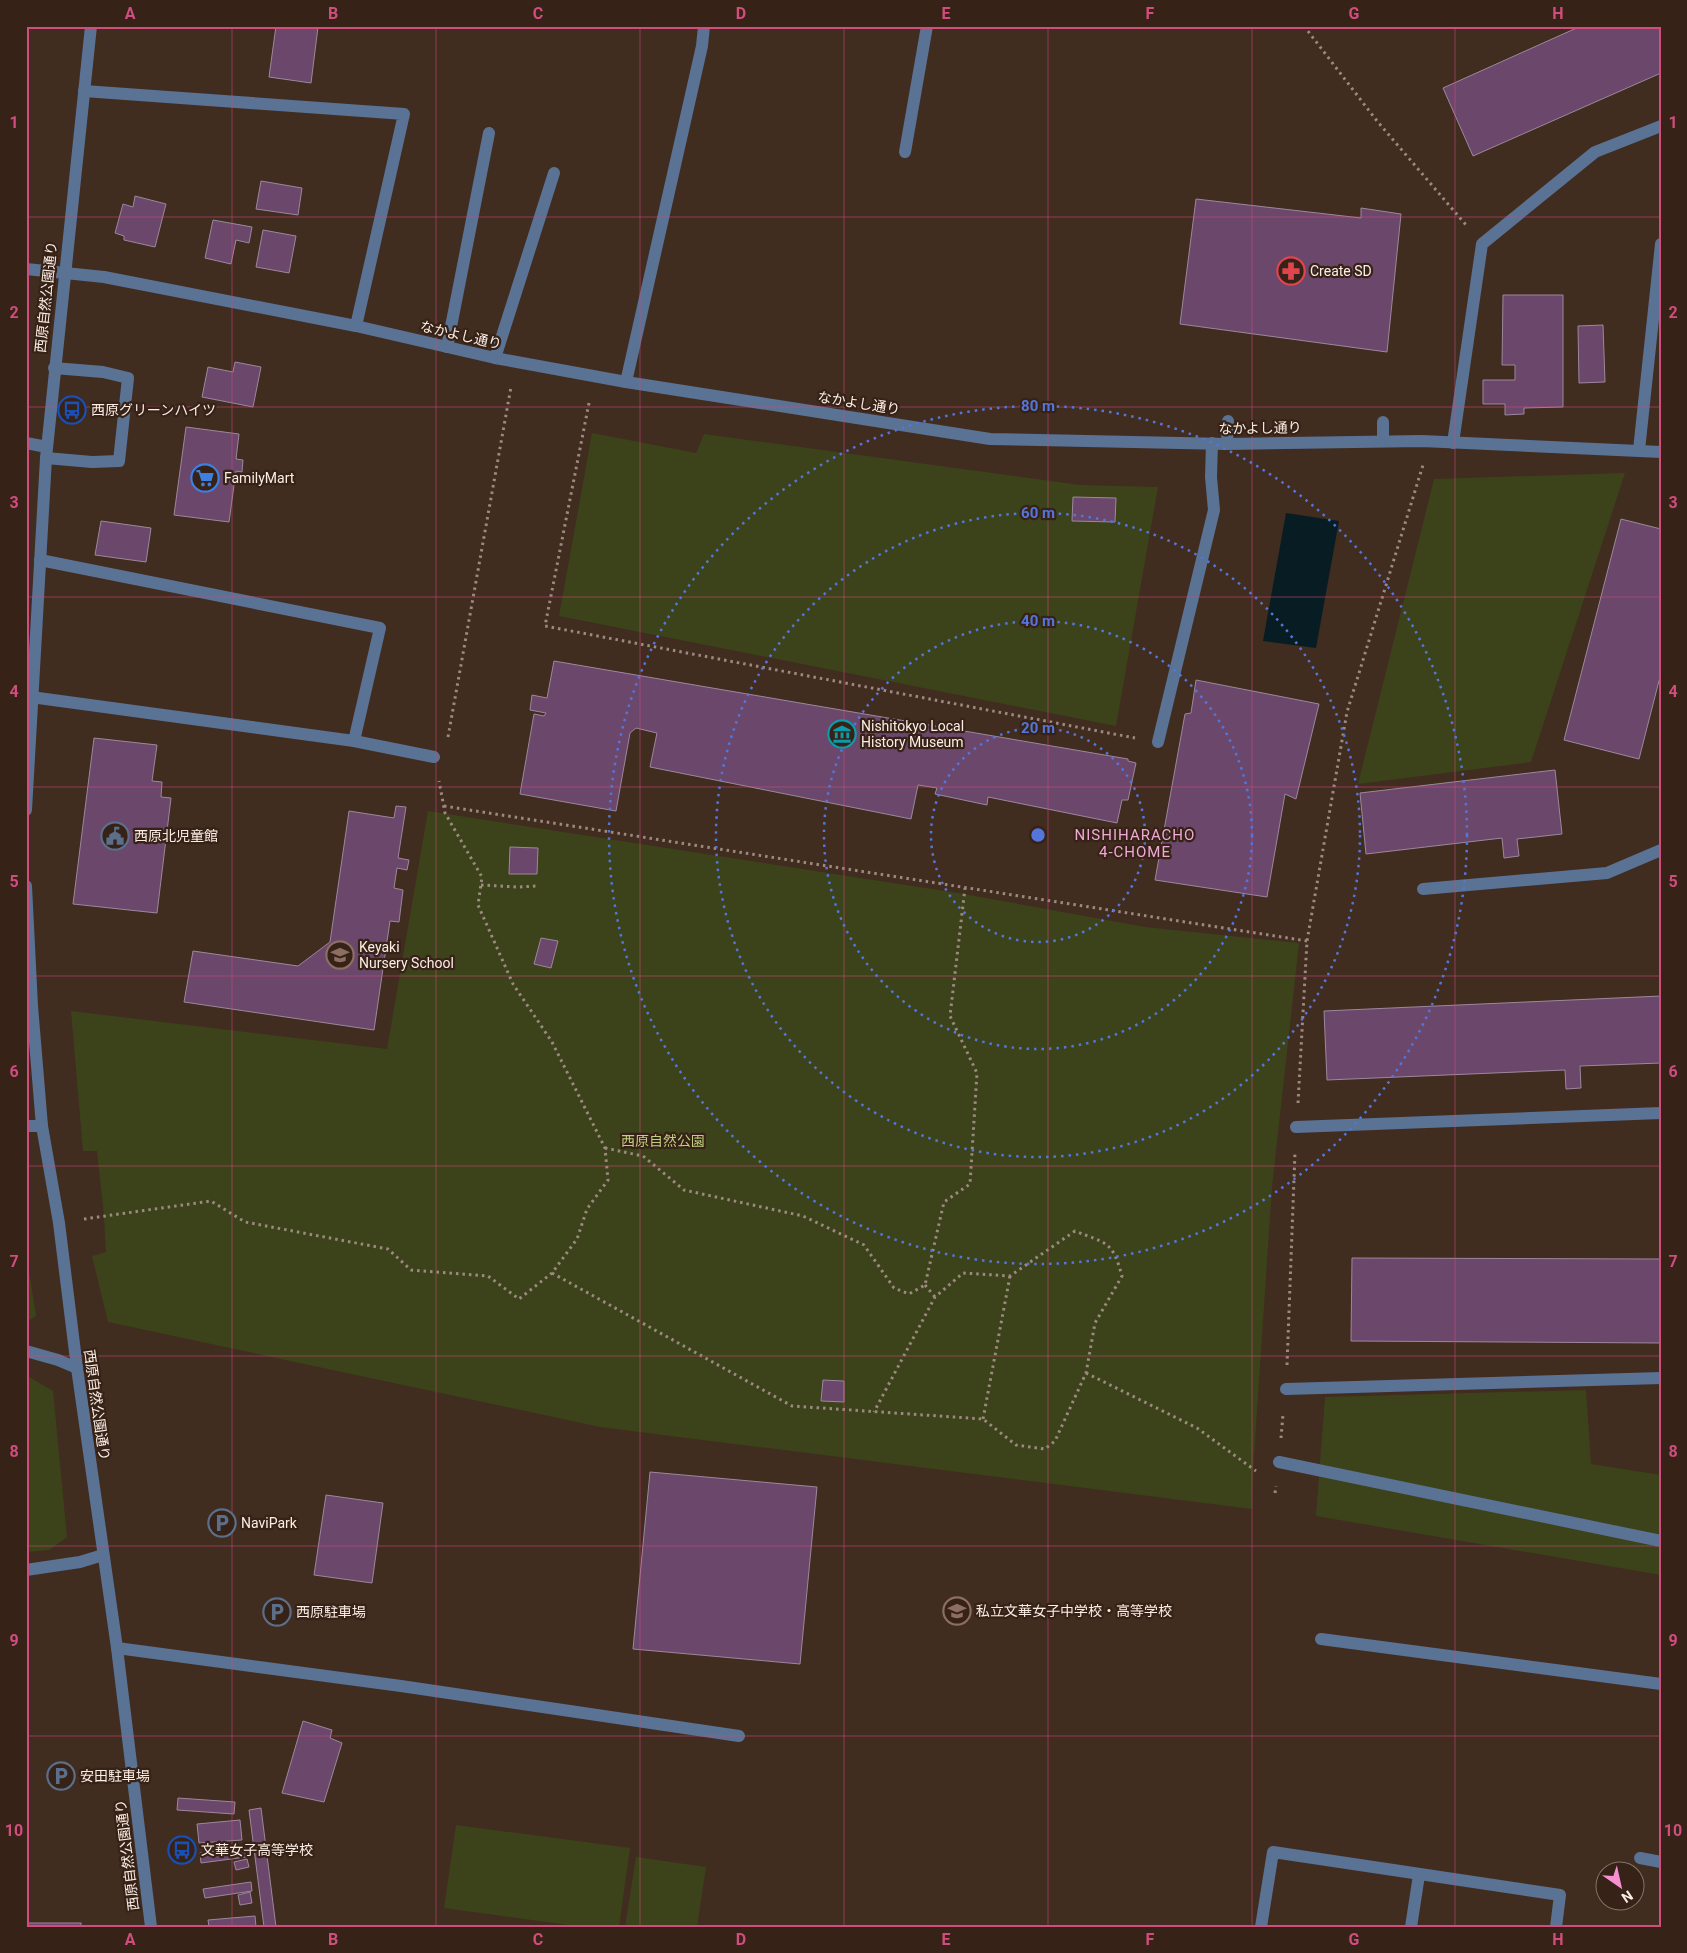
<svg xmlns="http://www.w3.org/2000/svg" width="1687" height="1953" font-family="Roboto,'Noto Sans JP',sans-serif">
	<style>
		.green { fill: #3c431a }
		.water { fill: #081d23 }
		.building { fill: #6b476c; stroke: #9c889c }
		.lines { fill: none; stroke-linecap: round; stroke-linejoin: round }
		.path { stroke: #9c8a80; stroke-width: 3; stroke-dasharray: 2.5 4; stroke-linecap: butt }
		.minor { stroke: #5a7294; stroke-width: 12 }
		.grid { fill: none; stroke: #d04d7e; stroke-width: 1; stroke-opacity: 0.55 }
		.ring { fill: none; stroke: #5476db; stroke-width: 2.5; stroke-dasharray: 2.5 5 }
		.labels { text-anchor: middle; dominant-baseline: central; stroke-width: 4.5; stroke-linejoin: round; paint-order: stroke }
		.poi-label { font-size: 14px; fill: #fbede5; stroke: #362216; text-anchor: start }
		.street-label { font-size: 14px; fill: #fbede5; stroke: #362216 }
		.park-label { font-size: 14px; fill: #bfce7f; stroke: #362216 }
		.neighbourhood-label { font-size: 15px; letter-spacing: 1px; fill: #f0a9d5; stroke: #362216 }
		.centre { fill: #5476db; stroke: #362216; stroke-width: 2.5 }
		.ring-label { font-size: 15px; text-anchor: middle; font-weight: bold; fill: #5476db; stroke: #362216; stroke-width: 4.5; stroke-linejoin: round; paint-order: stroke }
		.neatline { fill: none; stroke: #d04d7e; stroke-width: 2 }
		.grid-label { font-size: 16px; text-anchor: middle; font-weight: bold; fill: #d04d7e }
	</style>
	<rect width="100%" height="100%" fill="#412c20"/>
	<g class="green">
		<path d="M592 433 696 453 704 434 1080 485 1158 487 1116 726 559 616Z"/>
		<path d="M1625 473 1531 762 1358 784 1434 479Z"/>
		<path d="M428 811 964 894 1145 927 1299 943 1272 1187 1253 1470 1252 1509 600 1427 108 1322 92 1256 106 1252 104 1216 97 1151H83L71 1011 387 1049Z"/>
		<path d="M26 1252 36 1316 26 1322Z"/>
		<path d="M26 1375 53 1391 67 1537 49 1550 26 1552Z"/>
		<path d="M1586 1390 1591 1464 1661 1475V1575L1316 1516 1325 1397Z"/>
		<path d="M456 1825 630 1848 619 1927H583L444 1908Z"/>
		<path d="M636 1857 706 1867 697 1927H625Z"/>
	</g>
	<path class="water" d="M1286 513 1339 521 1316 648 1263 641Z"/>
	<g class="building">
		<path d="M276 26 318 27 311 83 269 77Z"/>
		<path d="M1581 26H1661V73L1473 156 1443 88Z"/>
		<path d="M261 181 302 188 298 215 256 209Z"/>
		<path d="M135 196 166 204 155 247 124 240V236L115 233 123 204 133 207Z"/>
		<path d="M1196 199 1361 218V208L1401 214 1387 352 1180 324Z"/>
		<path d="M213 220 252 227 249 243 236 240 231 264 205 258Z"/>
		<path d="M263 230 296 236 289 273 256 267Z"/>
		<path d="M1503 295H1563V407L1524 408V414L1505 415V404H1483V380H1515V365H1502Z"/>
		<path d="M1603 325 1605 382 1579 383 1578 326Z"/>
		<path d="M235 362 261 367 253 407 202 397 208 367 233 372Z"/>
		<path d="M186 427 239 434 236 459 243 460 242 472 236 471 229 522 174 515Z"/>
		<path d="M1073 497 1116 498 1115 522 1072 521Z"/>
		<path d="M1621 519 1661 529V673L1639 759 1564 740Z"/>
		<path d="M101 521 151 528 146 562 95 555Z"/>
		<path d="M554 661 1128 759V761L1136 763 1128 800H1122L1117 823 988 797 987 805 935 794 937 788 918 785 911 819 650 767 657 733 636 728 630 733 616 811 520 794 534 714 544 716 546 713 530 710 532 695 547 698Z"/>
		<path d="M1196 680 1319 704 1296 799 1285 794 1267 897 1155 880 1185 714 1191 713Z"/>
		<path d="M94 738 157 745 152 781 162 782 161 797 171 798 157 913 73 904Z"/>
		<path d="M1555 770 1562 834 1517 839 1519 856 1504 858 1502 838 1366 854 1360 793Z"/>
		<path d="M396 806 406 807 398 858 409 860 407 870 397 868 394 888 403 890 399 922 390 921 374 1030 184 1002 193 951 298 966 330 942 349 811 394 818Z"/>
		<path d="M510 847 538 848 537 874H509Z"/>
		<path d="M541 938 558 941 551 968 534 964Z"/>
		<path d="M1661 996V1063L1580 1066 1581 1088 1566 1089 1565 1070 1327 1080 1324 1011Z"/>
		<path d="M1352 1258 1661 1259V1343L1351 1341Z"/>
		<path d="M823 1380 844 1381V1402L821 1401Z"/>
		<path d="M650 1472 817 1487 800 1664 633 1649Z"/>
		<path d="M326 1495 383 1503 372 1583 314 1575Z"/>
		<path d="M303 1721 332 1730 330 1738 342 1743 324 1802 282 1793Z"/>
		<path d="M178 1798 235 1802 234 1814 177 1810Z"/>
		<path d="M261 1808 276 1927H264L249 1810Z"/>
		<path d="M240 1820 242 1840 199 1843 197 1824Z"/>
		<path d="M245 1847 246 1857 201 1863 200 1853Z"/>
		<path d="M247 1859 249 1867 236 1870 234 1862Z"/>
		<path d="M251 1882 252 1891 205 1898 203 1889Z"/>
		<path d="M250 1892 252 1903 240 1905 238 1895Z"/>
		<path d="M255 1916 256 1927H209L208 1920Z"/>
		<rect x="26" y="1923" width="55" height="4"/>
	</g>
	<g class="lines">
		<g class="path">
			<path d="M1304 26 1377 121 1466 225"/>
			<path d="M589 403 545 626 1135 738"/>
			<path d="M448 737 511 387"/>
			<path d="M444 806 1307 941"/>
			<path d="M481 885 518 887 537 886"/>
			<path d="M1298 1103 1307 941 1347 712 1423 465"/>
			<path d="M605 1148 643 1156 684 1190 803 1216 864 1245 894 1288 909 1294 925 1285 944 1202 970 1184 977 1073 950 1016 965 888"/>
			<path d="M84 1219 211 1201 245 1222 388 1249 411 1270 488 1276 519 1299 552 1273 577 1239 587 1209 608 1180 605 1148 552 1042 513 984 478 905 482 877 445 813 439 781"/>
			<path d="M552 1273 792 1406 983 1419 1016 1445 1045 1449 1055 1441 1086 1373 1095 1323 1122 1276C1112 1240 1107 1244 1075 1231L1010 1276 963 1273 935 1297 874 1412"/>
			<path d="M925 1285 935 1297"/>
			<path d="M1287 1365 1295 1152"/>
			<path d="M1086 1373 1197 1428 1256 1471"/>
			<path d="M983 1419 1010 1276"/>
			<path d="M1281 1438 1283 1414"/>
			<path d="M1275 1493 1276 1486"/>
		</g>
		<g class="minor">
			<path d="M84 91 404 114 356 326"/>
			<path d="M905 152 927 26"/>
			<path d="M26 269 104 277 356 326 495 358 626 382 990 439 1227 444 1422 441 1661 452"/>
			<path d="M447 347 489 133"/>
			<path d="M495 358 554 173"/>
			<path d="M626 382 702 46 704 26"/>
			<path d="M1383 441V422"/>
			<path d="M26 443 47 447"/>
			<path d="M1453 443 1482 244 1595 152 1661 126"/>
			<path d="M1227 444 1228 421"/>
			<path d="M1639 450 1661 244"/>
			<path d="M46 458 92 462 119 461 128 378 103 372 54 368"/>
			<path d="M40 560 380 628 354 741"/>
			<path d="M31 697 354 741 434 757"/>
			<path d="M1158 742 1214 510 1211 477 1212 443"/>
			<path d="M26 810 46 458 91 26"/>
			<path d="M26 886 32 1006 42 1126 59 1223 77 1368 117 1648 151 1927"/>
			<path d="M1423 889 1607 873 1661 850"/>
			<path d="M26 1126H42"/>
			<path d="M1296 1127 1661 1113"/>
			<path d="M26 1351 58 1360 77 1368"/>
			<path d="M1286 1389 1661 1378"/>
			<path d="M1279 1462 1661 1541"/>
			<path d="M26 1570 80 1562 103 1555"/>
			<path d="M1321 1639 1661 1684"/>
			<path d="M117 1648 401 1686 739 1736"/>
			<path d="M1640 1858 1661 1862"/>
			<path d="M1261 1927 1273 1852 1560 1895 1556 1927"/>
			<path d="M1411 1927 1419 1875"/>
		</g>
	</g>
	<path class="grid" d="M232 26V1927M436 26V1927M640 26V1927M844 26V1927M1048 26V1927M1252 26V1927M1455 26V1927M26 217H1661M26 407H1661M26 597H1661M26 787H1661M26 976H1661M26 1166H1661M26 1356H1661M26 1546H1661M26 1736H1661"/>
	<g class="ring">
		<circle cx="1038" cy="835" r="107"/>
		<circle cx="1038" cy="835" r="214"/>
		<circle cx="1038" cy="835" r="322"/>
		<circle cx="1038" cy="835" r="429"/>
	</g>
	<defs>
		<g id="pharmacy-ring" transform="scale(1.4375)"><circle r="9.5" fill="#362216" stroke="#e0444e" stroke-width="1.5"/><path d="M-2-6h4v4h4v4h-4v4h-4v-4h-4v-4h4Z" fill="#e0444e"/></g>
		<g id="bus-ring" transform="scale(1.4375)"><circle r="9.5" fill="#362216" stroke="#1a4fb4" stroke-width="1.5"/><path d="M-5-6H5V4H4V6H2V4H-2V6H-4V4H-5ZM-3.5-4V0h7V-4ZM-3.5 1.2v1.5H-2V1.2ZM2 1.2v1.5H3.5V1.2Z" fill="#1a4fb4"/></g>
		<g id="supermarket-ring" transform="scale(1.4375)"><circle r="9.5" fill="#362216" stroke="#3f7fe0" stroke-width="1.5"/><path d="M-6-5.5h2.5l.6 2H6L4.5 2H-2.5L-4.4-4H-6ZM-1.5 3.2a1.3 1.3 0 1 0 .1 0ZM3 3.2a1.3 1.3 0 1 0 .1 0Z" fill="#3f7fe0"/></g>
		<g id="museum-ring" transform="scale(1.4375)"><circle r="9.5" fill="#362216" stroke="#0f9aa8" stroke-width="1.5"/><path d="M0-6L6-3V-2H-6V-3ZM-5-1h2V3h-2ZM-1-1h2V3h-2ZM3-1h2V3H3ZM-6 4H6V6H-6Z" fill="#0f9aa8"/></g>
		<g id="civic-ring" transform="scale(1.4375)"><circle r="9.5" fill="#362216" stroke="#5c6f8a" stroke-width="1.5"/><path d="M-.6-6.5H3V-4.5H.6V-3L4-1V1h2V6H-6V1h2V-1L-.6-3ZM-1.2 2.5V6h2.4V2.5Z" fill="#5c6f8a"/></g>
		<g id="school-ring" transform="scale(1.4375)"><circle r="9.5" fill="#362216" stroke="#8d6e63" stroke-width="1.5"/><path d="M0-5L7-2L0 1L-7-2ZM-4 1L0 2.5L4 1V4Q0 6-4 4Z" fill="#8d6e63"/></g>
		<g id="parking-ring" transform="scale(1.4375)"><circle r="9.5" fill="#362216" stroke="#5c6f8a" stroke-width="1.5"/><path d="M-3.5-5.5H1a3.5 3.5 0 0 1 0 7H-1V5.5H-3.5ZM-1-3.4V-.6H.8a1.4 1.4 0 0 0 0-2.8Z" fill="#5c6f8a"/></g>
	</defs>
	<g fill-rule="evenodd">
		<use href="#pharmacy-ring" x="1291" y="271"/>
		<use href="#bus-ring" x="72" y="410"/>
		<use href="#supermarket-ring" x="205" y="478"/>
		<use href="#museum-ring" x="842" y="734"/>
		<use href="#civic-ring" x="115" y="836"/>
		<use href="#school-ring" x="340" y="955"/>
		<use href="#parking-ring" x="222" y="1523"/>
		<use href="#school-ring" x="957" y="1611"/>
		<use href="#parking-ring" x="277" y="1612"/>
		<use href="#parking-ring" x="61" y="1776"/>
		<use href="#bus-ring" x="182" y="1850"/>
	</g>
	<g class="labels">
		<g class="poi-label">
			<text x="1310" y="271">Create SD</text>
			<text x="91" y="410">西原グリーンハイツ</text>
			<text x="224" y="478">FamilyMart</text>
			<text x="861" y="726">Nishitokyo Local<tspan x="861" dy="16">History Museum</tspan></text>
			<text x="134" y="836">西原北児童館</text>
			<text x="359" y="947">Keyaki<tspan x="359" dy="16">Nursery School</tspan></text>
			<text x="241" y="1523">NaviPark</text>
			<text x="976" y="1611">私立文華女子中学校・高等学校</text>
			<text x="296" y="1612">西原駐車場</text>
			<text x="80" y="1776">安田駐車場</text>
			<text x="201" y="1850">文華女子高等学校</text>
		</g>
		<g class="street-label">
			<text transform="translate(46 297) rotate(-84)">西原自然公園通り</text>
			<text transform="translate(461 335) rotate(13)">なかよし通り</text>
			<text transform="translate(859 403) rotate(9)">なかよし通り</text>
			<text transform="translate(1260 428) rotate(-1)">なかよし通り</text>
			<text transform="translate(97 1405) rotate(82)">西原自然公園通り</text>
			<text transform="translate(127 1855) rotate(-97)">西原自然公園通り</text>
		</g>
		<g class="park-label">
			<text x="663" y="1141">西原自然公園</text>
		</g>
		<g class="neighbourhood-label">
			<text x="1135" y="835">NISHIHARACHO<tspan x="1135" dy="17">4-CHOME</tspan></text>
		</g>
	</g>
	<circle cx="1038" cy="835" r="8" class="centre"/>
	<g class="ring-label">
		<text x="1038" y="411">80 m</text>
		<text x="1038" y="518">60 m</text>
		<text x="1038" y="626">40 m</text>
		<text x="1038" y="733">20 m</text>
	</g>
	<rect width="1687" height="1953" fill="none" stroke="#362216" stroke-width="55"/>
	<g transform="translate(1620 1886) rotate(146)"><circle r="24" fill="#362216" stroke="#857369"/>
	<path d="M0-4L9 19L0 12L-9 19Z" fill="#f590d1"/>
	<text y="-8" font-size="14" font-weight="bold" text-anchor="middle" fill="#fbede5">N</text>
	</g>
	<rect x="28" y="28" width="1632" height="1898" class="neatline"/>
	<g class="grid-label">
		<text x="130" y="19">A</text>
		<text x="333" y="19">B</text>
		<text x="538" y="19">C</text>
		<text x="741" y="19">D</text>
		<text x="946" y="19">E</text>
		<text x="1150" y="19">F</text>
		<text x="1354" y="19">G</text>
		<text x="1558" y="19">H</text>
		<text x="14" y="128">1</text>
		<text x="1673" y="128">1</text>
		<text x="14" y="318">2</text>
		<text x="1673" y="318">2</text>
		<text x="14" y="508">3</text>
		<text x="1673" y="508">3</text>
		<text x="14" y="697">4</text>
		<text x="1673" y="697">4</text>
		<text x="14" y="887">5</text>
		<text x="1673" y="887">5</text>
		<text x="14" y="1077">6</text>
		<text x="1673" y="1077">6</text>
		<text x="14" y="1267">7</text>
		<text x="1673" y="1267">7</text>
		<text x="14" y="1457">8</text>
		<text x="1673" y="1457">8</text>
		<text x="14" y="1646">9</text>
		<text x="1673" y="1646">9</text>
		<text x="14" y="1836">10</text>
		<text x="1673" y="1836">10</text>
		<text x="130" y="1945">A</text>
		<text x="333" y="1945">B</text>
		<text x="538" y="1945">C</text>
		<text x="741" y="1945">D</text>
		<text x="946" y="1945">E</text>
		<text x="1150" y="1945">F</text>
		<text x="1354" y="1945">G</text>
		<text x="1558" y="1945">H</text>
	</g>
</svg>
